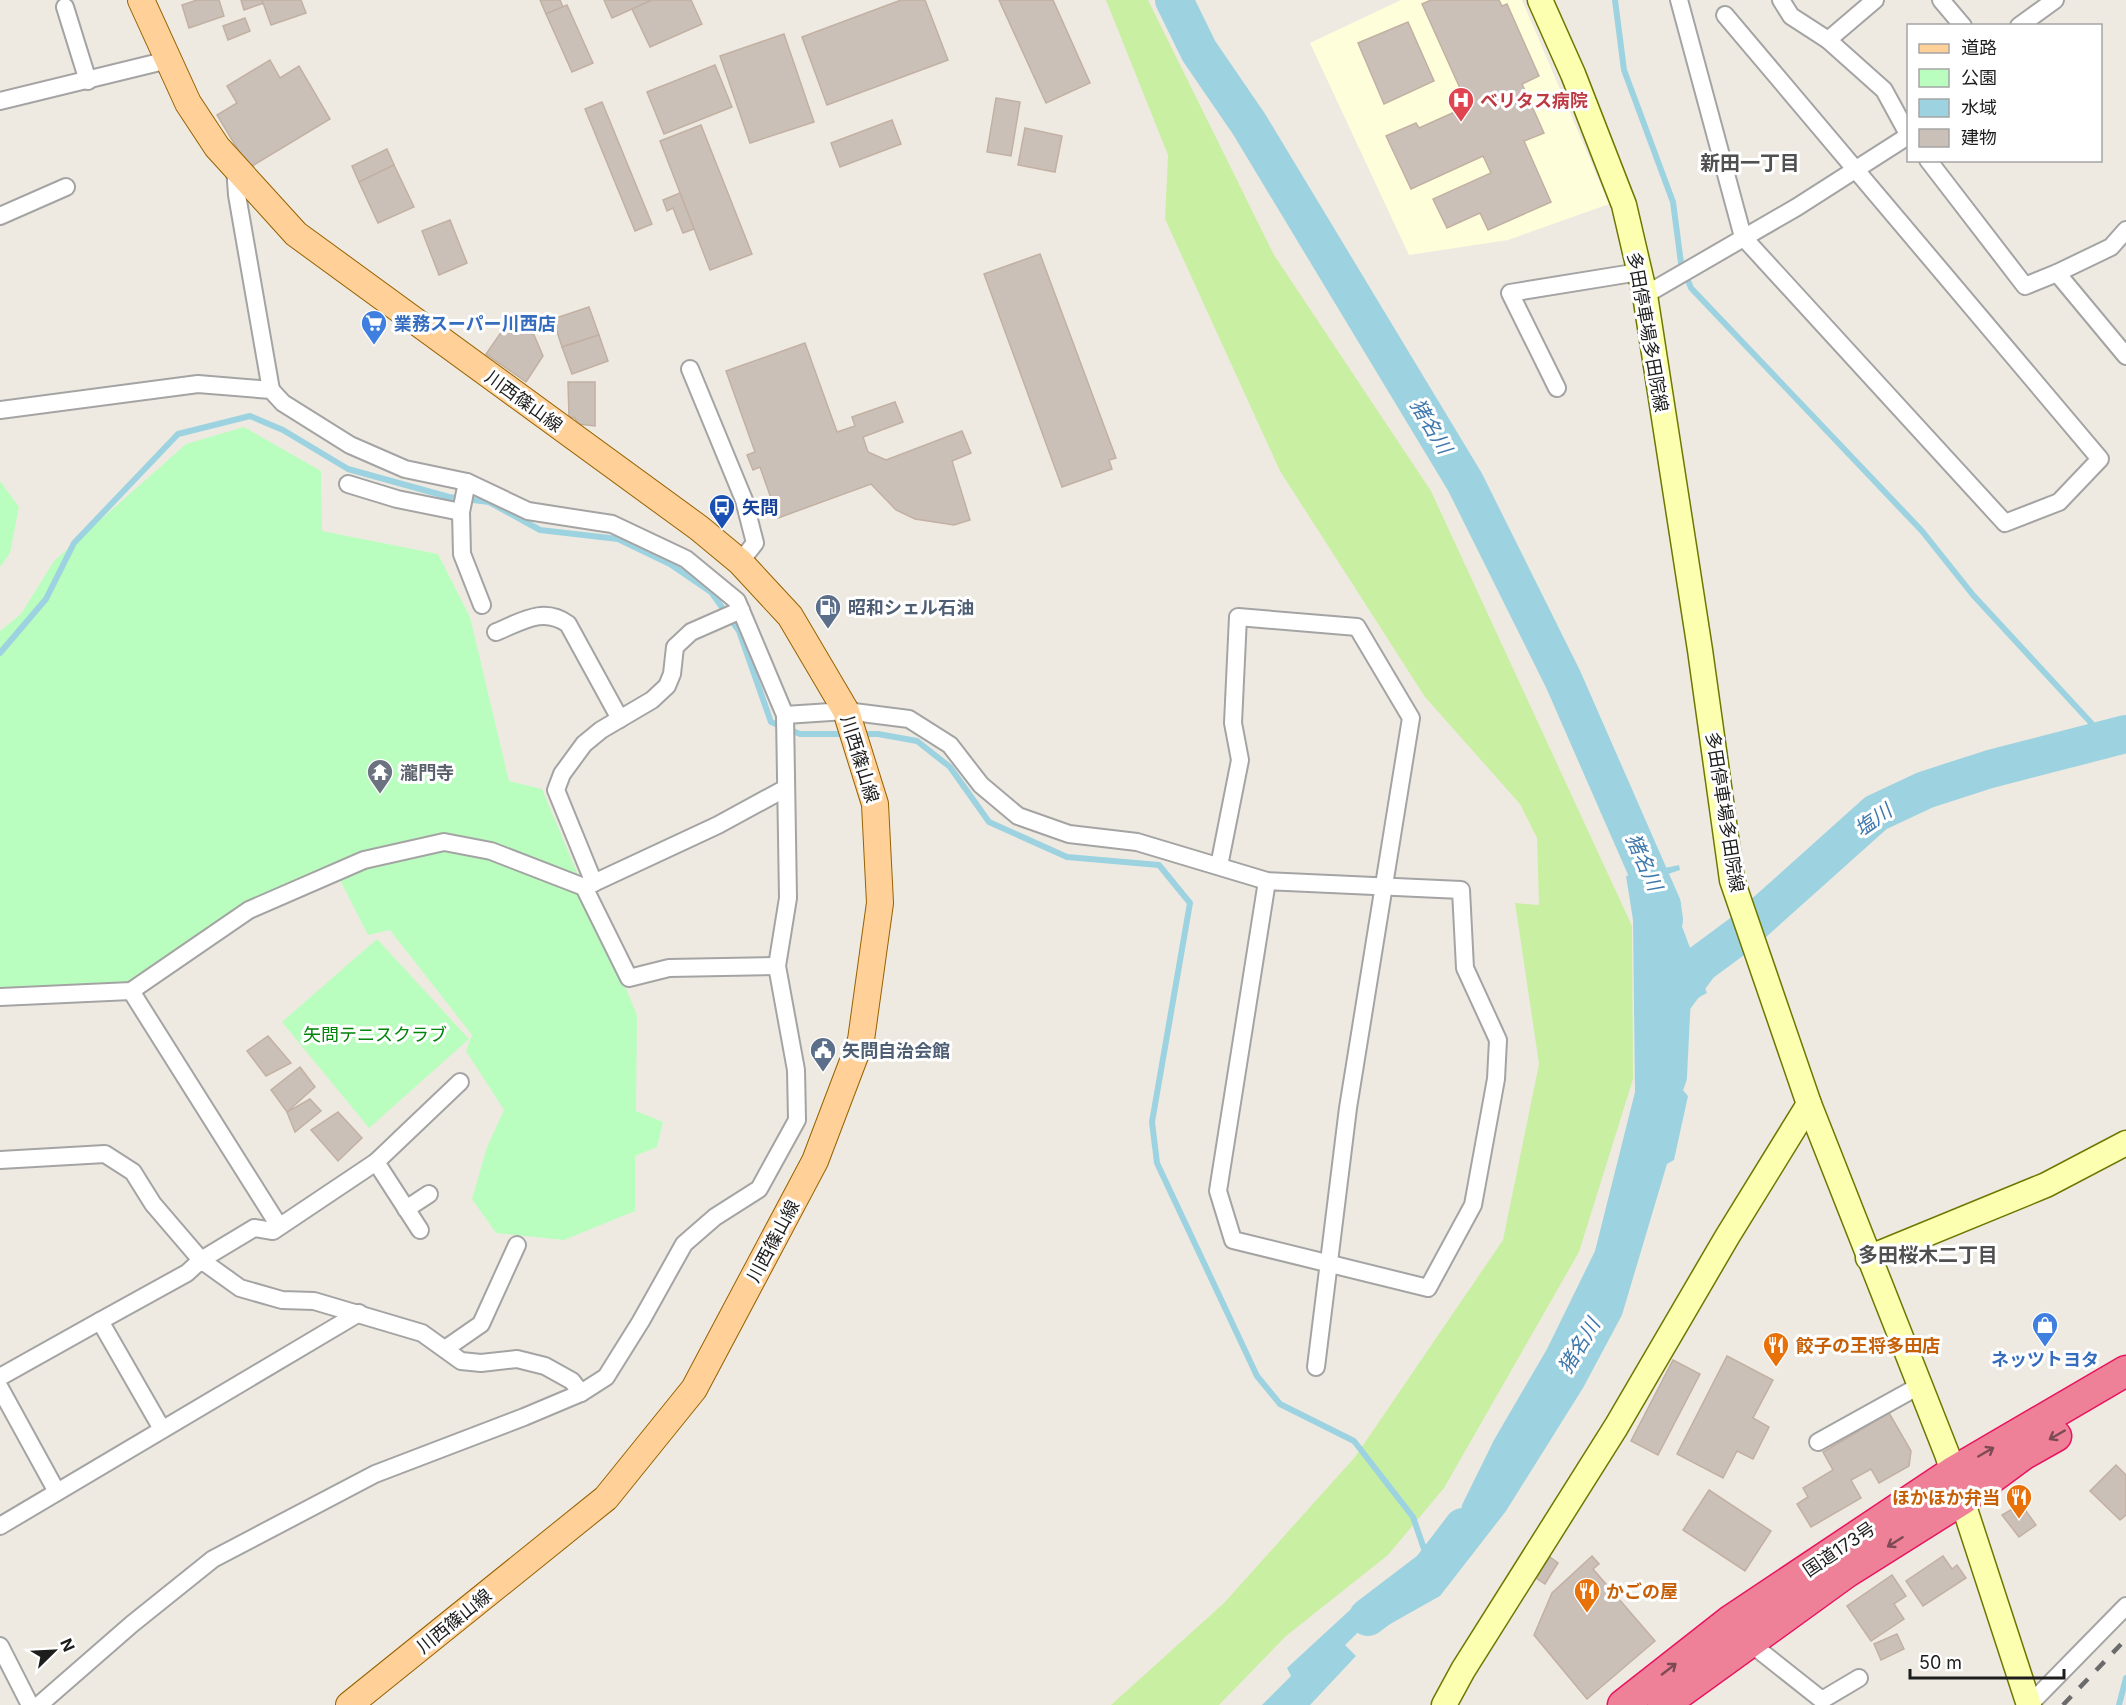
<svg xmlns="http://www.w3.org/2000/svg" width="2126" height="1705" font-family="Inter,'Noto Sans JP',sans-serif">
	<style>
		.education { fill: #fffedb }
		.grass { fill: #c9efa2 }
		.park { fill: #b9febe }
		.water { fill: #9dd3e1 }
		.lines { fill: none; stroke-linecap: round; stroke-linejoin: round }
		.stream { stroke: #9dd3e1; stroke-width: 6 }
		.river { stroke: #9dd3e1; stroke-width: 38 }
		.building { fill: #cbc0b7; stroke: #c2b0a3; stroke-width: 1.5 }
		.street-casing { stroke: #a4a4a4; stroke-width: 20 }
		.secondary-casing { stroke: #6c7800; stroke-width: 27 }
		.primary-casing { stroke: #966200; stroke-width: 28 }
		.highway-casing { stroke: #e81460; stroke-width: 33 }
		.street { stroke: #fff; stroke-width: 16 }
		.secondary { stroke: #fcffb0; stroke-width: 24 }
		.primary { stroke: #ffd097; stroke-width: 26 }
		.highway { stroke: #ee8197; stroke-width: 30 }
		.rail { stroke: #6b6b6b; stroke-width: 4.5; stroke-dasharray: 12 12; stroke-linecap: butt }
		.oneway { stroke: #7b4a54 }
		.labels { text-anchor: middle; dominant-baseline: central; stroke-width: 6; stroke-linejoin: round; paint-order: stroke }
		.health-label { font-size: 18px; font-weight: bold; fill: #be3a42; stroke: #fff; text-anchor: start }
		.shop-label { font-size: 18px; font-weight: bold; fill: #366cbe; stroke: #fff; text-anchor: start }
		.street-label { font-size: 18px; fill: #1d1d1d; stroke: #fff }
		.transit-label { font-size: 18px; font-weight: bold; fill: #164399; stroke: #fff; text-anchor: start }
		.service-label { font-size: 18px; font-weight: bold; fill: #4e5e75; stroke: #fff; text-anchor: start }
		.worship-label { font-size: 18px; font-weight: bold; fill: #5b616d; stroke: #fff; text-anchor: start }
		.park-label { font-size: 18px; fill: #01840a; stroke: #fff }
		.food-label { font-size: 18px; font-weight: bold; fill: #c56008; stroke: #fff; text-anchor: start }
		.neighbourhood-label { font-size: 20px; font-weight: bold; fill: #505050; stroke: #fff }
		.water-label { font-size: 20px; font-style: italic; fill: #3f78ad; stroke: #fff }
	</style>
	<rect width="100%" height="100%" fill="#efeae1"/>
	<path class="education" d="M1401 0H1522L1609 204 1508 240 1409 255 1310 43Z"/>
	<path class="grass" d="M1106 0H1148L1274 255 1431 491 1632 926 1633 1079 1579 1252 1444 1488 1388 1555 1286 1636 1219 1705H1111L1224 1603 1355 1457 1503 1240 1539 1064 1515 903 1539 905 1537 838 1520 804 1425 697 1280 471 1165 219 1168 155Z"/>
	<g class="park">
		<path d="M244 427 321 471 322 531 438 554 470 617 509 781 542 789 637 1015 636 1111 663 1122 657 1147 635 1156V1211L564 1240 496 1233 472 1199 487 1147 504 1110 466 1051 472 1035 390 930 368 935 340 880 289 885 130 988 0 995V631L21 614 54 561 186 444Z"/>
		<path d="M0 481 19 507 10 553 0 567Z"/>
		<path d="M377 939 469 1039 369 1128 282 1022Z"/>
	</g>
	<path class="water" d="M1679 865 1680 870 1668 874 1679 902 1674 905 1707 993C1684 1004 1677 1020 1672 1044L1663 1046 1665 1059 1673 1065 1674 1080 1683 1083 1682 1089 1688 1096 1674 1160 1667 1164 1622 1315 1583 1388 1506 1511 1440 1596 1383 1628 1373 1618 1345 1645 1356 1656 1310 1705H1262L1291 1676 1287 1668 1363 1598 1392 1589 1423 1585 1459 1523 1462 1505 1494 1440 1547 1349 1595 1251 1635 1092 1633 920 1626 876Z"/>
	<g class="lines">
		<g class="stream">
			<path d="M1615 0 1624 70 1673 202 1681 263 1691 288 1922 531 1973 595 2106 739"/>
			<path d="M0 653 46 599 74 543 178 434 250 416 283 430 348 469 449 497 489 502 540 530 618 539 670 564 711 592 739 631 771 722 800 734H847"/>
			<path d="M860 734H878L917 741 950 767 989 822 1067 857 1159 865 1190 903 1152 1122 1157 1163 1257 1376 1280 1404 1354 1441 1413 1517 1431 1569"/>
			<path d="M2119 1705 2126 1678"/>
		</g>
		<g class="river">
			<path d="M1174 0 1199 51 1249 124 1465 482 1563 679 1662 905 1664 920"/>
			<path d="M1673 1000 1700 964 1742 933 1876 813 1925 790 1990 769 2126 734"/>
			<path d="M1655 1113 1668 1076 1672 995"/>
			<path d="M1368 1617 1431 1569 1463 1527"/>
		</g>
	</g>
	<g class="building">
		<path d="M197 0H219L224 16 189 28 182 5Z"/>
		<path d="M241 0H262L264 3 244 10Z"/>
		<path d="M262 0H301L306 13 271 25Z"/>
		<path d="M540 0H560L563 7 546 14Z"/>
		<path d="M604 0H652L612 18Z"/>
		<path d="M652 0H691L702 24 650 47 632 9Z"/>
		<path d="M901 0H925L948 60 827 105 802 37Z"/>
		<path d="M999 0H1053L1090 83 1046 103Z"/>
		<path d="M1431 0H1499L1502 6 1507 4 1539 76 1522 84 1544 133 1524 141 1551 202 1488 230 1480 213 1447 228 1433 199 1491 173 1483 156 1411 189 1386 136 1416 123 1419 128 1468 106 1422 4Z"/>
		<path d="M567 5 593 63 572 72 546 14Z"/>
		<path d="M245 18 250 31 228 40 223 26Z"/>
		<path d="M1408 22 1434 81 1384 104 1358 43Z"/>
		<path d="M784 34 814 122 750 143 720 56Z"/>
		<path d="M270 60 280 78 299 66 330 119 249 168 217 115 237 103 227 86Z"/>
		<path d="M715 65 732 107 664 134 647 92Z"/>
		<path d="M996 98 1020 102 1011 156 987 152Z"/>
		<path d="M602 102 652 224 635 231 585 109Z"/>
		<path d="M892 120 901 144 840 167 831 143Z"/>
		<path d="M701 125 752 254 710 270 660 141Z"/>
		<path d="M1025 128 1062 136 1055 172 1018 165Z"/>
		<path d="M387 149 394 165 359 182 352 166Z"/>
		<path d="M394 165 414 207 378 223 359 182Z"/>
		<path d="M680 193 694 229 683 233 673 208 667 211 663 200Z"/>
		<path d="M450 220 467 263 439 275 422 231Z"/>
		<path d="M1040 254 1116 458 1109 460 1112 469 1062 487 984 274Z"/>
		<path d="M589 307 599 335 562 347 553 319Z"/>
		<path d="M509 321 534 335 543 356 526 382 486 354Z"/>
		<path d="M599 335 608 361 572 374 562 347Z"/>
		<path d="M805 343 837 432 855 426 852 417 895 402 903 422 863 437 868 452 886 460 962 431 971 453 952 461 970 520 954 525 915 519 896 510 871 484 778 518 760 467 753 470 747 455 755 452 726 371Z"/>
		<path d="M568 382H595V426L578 424 575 418 569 417Z"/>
		<path d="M268 1036 291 1063 266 1076 247 1051Z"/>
		<path d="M300 1067 315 1087 287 1112 271 1090Z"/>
		<path d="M310 1099 321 1111 295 1132 287 1112Z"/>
		<path d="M338 1112 362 1138 338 1161 311 1130Z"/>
		<path d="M1727 1356 1773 1380 1753 1418 1769 1427 1753 1459 1737 1451 1723 1478 1677 1454Z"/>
		<path d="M1673 1360 1700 1374 1658 1455 1631 1441Z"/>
		<path d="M1889 1413 1911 1451 1909 1466 1879 1483 1871 1469 1851 1480 1861 1498 1811 1527 1797 1504 1808 1497 1803 1488 1833 1470 1823 1452Z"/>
		<path d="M2116 1465 2126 1475V1515L2120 1520 2090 1491Z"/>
		<path d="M1709 1490 1771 1531 1745 1571 1683 1530Z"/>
		<path d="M2021 1504 2036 1525 2019 1537 2002 1515Z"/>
		<path d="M1592 1556 1599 1564 1593 1569 1655 1641 1587 1699 1534 1635 1552 1593Z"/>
		<path d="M1943 1556 1952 1569 1957 1565 1966 1578 1923 1606 1906 1581Z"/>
		<path d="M1550 1557 1558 1563 1545 1584 1536 1578Z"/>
		<path d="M1892 1575 1906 1596 1894 1604 1904 1619 1871 1641 1847 1606Z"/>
		<path d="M1897 1634 1904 1649 1881 1660 1874 1644Z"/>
	</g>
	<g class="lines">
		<g class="street-casing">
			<g id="street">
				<path d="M1679 0 1743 237 2005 523 2059 502 2100 459 1725 15"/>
				<path d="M1781 0 1791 16 1828 40 1884 90 1908 134"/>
				<path d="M1941 0 1963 26"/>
				<path d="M65 7 88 81"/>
				<path d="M2019 26 2055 0"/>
				<path d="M1828 40 1875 0"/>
				<path d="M0 101 168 60"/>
				<path d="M1928 160 2025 286 2057 273 2126 356"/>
				<path d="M235 167 237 195 271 390"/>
				<path d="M0 216 66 187"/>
				<path d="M2057 273 2111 247 2126 230"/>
				<path d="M1645 295 1797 207 1908 136"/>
				<path d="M690 369 744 500 755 543 740 562"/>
				<path d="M1557 388 1510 293 1639 272"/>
				<path d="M0 410 198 384 271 390 283 403 350 445 405 469 467 482 528 511 612 524 686 559 737 601 785 715 788 898 777 966 796 1070 797 1120 759 1189 715 1217 684 1244 641 1321 606 1377 581 1393 524 1417 375 1474 213 1559 132 1624 39 1705"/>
				<path d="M467 482 461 512 462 554 482 605"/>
				<path d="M348 484 397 499 461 512"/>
				<path d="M496 632C521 622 543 606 568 624L620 719"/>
				<path d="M785 715 846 711 909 719 950 745 981 785 1018 816 1069 834 1137 842 1267 881 1461 890 1465 968 1498 1040 1496 1079 1473 1205 1428 1288 1233 1240 1218 1191 1267 881"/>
				<path d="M1219 866 1240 760 1233 723 1238 617 1357 627 1411 718 1348 1108 1316 1367"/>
				<path d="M594 883 556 790 562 774 584 744 601 730 652 700 667 686 672 674 675 647 691 632 741 610"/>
				<path d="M585 887 718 825 786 788"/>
				<path d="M131 991 279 1226"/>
				<path d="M0 997 131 991 249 910 364 860 444 842 491 851 584 887 629 978 669 968 777 966"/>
				<path d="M0 1160 105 1154 133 1172 153 1204 201 1260 254 1228 273 1231 376 1162 460 1082 399 1140"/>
				<path d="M376 1162 420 1230"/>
				<path d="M406 1209 429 1194"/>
				<path d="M100 1321 187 1273 201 1260 240 1288 282 1300 314 1301 422 1333 461 1361 481 1363 517 1359 545 1366 572 1381 581 1393"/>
				<path d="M445 1349 481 1324 517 1245"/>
				<path d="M0 1377 100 1321 162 1429"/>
				<path d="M0 1388 57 1492"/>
				<path d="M1818 1442 1919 1386"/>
				<path d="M0 1526 359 1313"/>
				<path d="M1750 1643 1822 1700 1859 1678"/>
				<path d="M0 1646 30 1705"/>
				<path d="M2029 1705 2126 1606"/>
			</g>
		</g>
		<g class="secondary-casing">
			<g id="secondary">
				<path d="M1540 0 1573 74 1624 205 1645 295 1700 650 1732 880 1809 1104 1947 1454 2029 1705"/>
				<path d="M1868 1258 2046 1185 2126 1143"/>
				<path d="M1444 1705 1463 1670 1616 1427 1727 1237 1809 1104"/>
			</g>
		</g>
		<g class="primary-casing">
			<path id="primary" d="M141 0 188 103 217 147 296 234 699 528 740 562 790 616 846 711 875 804 880 903 861 1040 815 1161 694 1389 606 1498 349 1705"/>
		</g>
		<g class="highway-casing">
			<g id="highway">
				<path d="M1623 1705 1730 1621 1953 1472 2126 1371"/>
				<path d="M1663 1705 1847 1572 1963 1499 2024 1454 2056 1436"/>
			</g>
		</g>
		<use href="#street" class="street"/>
		<use href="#secondary" class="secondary"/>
		<use href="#primary" class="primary"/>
		<use href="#highway" class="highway"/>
		<path class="rail" d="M2063 1705 2126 1639"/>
	</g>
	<defs><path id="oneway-shaft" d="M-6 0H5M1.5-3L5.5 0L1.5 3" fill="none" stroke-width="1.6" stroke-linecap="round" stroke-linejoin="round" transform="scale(1.5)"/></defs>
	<g class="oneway">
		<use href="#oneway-shaft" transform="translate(2057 1435) rotate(150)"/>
		<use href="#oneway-shaft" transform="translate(1986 1452) rotate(-30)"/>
		<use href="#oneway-shaft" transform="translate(1895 1542) rotate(148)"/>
		<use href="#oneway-shaft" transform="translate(1669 1669) rotate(-38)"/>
	</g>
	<defs>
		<g id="hospital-pin" transform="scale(1.35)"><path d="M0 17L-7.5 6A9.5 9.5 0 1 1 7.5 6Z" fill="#e0444e" stroke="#fff"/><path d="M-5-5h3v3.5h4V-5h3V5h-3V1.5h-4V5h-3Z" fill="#fff"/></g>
		<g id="supermarket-pin" transform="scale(1.35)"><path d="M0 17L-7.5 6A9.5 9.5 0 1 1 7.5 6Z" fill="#3f7fe0" stroke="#fff"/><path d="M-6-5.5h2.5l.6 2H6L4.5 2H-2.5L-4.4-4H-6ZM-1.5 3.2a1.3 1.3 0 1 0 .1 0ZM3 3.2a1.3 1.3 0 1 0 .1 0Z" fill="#fff"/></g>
		<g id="bus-pin" transform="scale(1.35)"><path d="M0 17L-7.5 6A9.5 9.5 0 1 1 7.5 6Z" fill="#1a4fb4" stroke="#fff"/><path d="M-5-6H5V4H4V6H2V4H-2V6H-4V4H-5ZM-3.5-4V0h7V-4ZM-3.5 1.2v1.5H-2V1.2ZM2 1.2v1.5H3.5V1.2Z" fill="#fff"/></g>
		<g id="fuel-pin" transform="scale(1.35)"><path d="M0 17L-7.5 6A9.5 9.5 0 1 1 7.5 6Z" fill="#5c6f8a" stroke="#fff"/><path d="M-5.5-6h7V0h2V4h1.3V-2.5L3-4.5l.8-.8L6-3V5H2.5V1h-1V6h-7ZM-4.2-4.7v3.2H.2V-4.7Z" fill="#fff"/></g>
		<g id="temple-pin" transform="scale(1.35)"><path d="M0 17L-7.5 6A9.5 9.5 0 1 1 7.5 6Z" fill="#6b7280" stroke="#fff"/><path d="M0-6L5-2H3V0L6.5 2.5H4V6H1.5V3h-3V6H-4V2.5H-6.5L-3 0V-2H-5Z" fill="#fff"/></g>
		<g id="civic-pin" transform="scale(1.35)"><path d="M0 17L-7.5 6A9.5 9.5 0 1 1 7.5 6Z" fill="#5c6f8a" stroke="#fff"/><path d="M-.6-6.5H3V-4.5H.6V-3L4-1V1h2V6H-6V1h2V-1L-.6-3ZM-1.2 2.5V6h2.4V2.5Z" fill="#fff"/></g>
		<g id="shop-pin" transform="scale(1.35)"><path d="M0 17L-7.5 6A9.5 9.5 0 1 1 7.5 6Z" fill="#3f7fe0" stroke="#fff"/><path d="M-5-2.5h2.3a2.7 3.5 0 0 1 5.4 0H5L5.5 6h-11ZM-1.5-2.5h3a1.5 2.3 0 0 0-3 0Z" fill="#fff"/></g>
		<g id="restaurant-pin" transform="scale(1.35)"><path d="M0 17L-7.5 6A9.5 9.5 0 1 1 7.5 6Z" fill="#e8710a" stroke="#fff"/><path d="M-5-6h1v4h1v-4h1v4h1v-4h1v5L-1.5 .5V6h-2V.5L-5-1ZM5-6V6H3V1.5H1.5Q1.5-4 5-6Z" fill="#fff"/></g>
	</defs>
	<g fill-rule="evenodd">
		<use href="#hospital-pin" x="1461" y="100"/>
		<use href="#supermarket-pin" x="374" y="323"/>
		<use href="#bus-pin" x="722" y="507"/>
		<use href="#fuel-pin" x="828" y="607"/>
		<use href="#temple-pin" x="380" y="772"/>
		<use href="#civic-pin" x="823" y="1050"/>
		<use href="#shop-pin" x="2045" y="1325"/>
		<use href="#restaurant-pin" x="1776" y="1345"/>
		<use href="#restaurant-pin" x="2019" y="1497"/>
		<use href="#restaurant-pin" x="1587" y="1591"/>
	</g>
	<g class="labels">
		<g class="health-label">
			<text x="1480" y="100">ベリタス病院</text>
		</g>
		<g class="shop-label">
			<text x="394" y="323">業務スーパー川西店</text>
			<text x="2045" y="1359" text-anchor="middle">ネッツトヨタ</text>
		</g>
		<g class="street-label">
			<text transform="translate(1648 332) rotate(80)">多田停車場多田院線</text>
			<text transform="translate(524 401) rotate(36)">川西篠山線</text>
			<text transform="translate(860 759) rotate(73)">川西篠山線</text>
			<text transform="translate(1725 812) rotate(81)">多田停車場多田院線</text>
			<text transform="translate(773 1241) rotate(-62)">川西篠山線</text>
			<text transform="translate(1839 1549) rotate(-34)">国道173号</text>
			<text transform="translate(454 1621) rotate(-39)">川西篠山線</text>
		</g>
		<g class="transit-label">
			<text x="742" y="507">矢問</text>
		</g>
		<g class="service-label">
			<text x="848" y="607">昭和シェル石油</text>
			<text x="842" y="1050">矢問自治会館</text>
		</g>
		<g class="worship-label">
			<text x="400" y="772">瀧門寺</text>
		</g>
		<g class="park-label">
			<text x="375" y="1034">矢問テニスクラブ</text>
		</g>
		<g class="food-label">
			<text x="1796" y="1345">餃子の王将多田店</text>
			<text x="2000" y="1497" text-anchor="end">ほかほか弁当</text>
			<text x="1606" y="1591">かごの屋</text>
		</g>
		<g class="neighbourhood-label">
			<text x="1750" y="163">新田一丁目</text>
			<text x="1928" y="1255">多田桜木二丁目</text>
		</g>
		<g class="water-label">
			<text transform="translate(1431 426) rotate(59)">猪名川</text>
			<text transform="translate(1873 820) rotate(-35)">塩川</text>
			<text transform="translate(1644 862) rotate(66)">猪名川</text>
			<text transform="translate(1579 1346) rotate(-59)">猪名川</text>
		</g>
	</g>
	<rect x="1907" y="24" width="195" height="138" fill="#ffffff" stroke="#a5a5a5" stroke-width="1.5"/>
	<rect x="1919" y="44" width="30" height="9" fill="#ffd097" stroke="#a5a5a5" stroke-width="1.5"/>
	<text x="1961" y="54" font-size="18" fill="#1d1d1d">道路</text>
	<rect x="1919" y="69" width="30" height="18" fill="#b9febe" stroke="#a5a5a5" stroke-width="1.5"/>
	<text x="1961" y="84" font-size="18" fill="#1d1d1d">公園</text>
	<rect x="1919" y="99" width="30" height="18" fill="#9dd3e1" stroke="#a5a5a5" stroke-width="1.5"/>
	<text x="1961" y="114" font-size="18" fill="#1d1d1d">水域</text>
	<rect x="1919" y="129" width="30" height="18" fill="#cbc0b7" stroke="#a5a5a5" stroke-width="1.5"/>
	<text x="1961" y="144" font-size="18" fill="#1d1d1d">建物</text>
	<g transform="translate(54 1651) rotate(66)" stroke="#ffffff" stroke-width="4.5" paint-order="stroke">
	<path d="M0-4.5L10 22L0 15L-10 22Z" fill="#1d1d1d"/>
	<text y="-9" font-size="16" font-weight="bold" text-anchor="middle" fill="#1d1d1d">N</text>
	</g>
	<path d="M1910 1669v9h154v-9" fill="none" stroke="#1d1d1d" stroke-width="3"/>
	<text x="1919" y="1669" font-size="18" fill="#1d1d1d" stroke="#ffffff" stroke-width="4.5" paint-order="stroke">50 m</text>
</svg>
